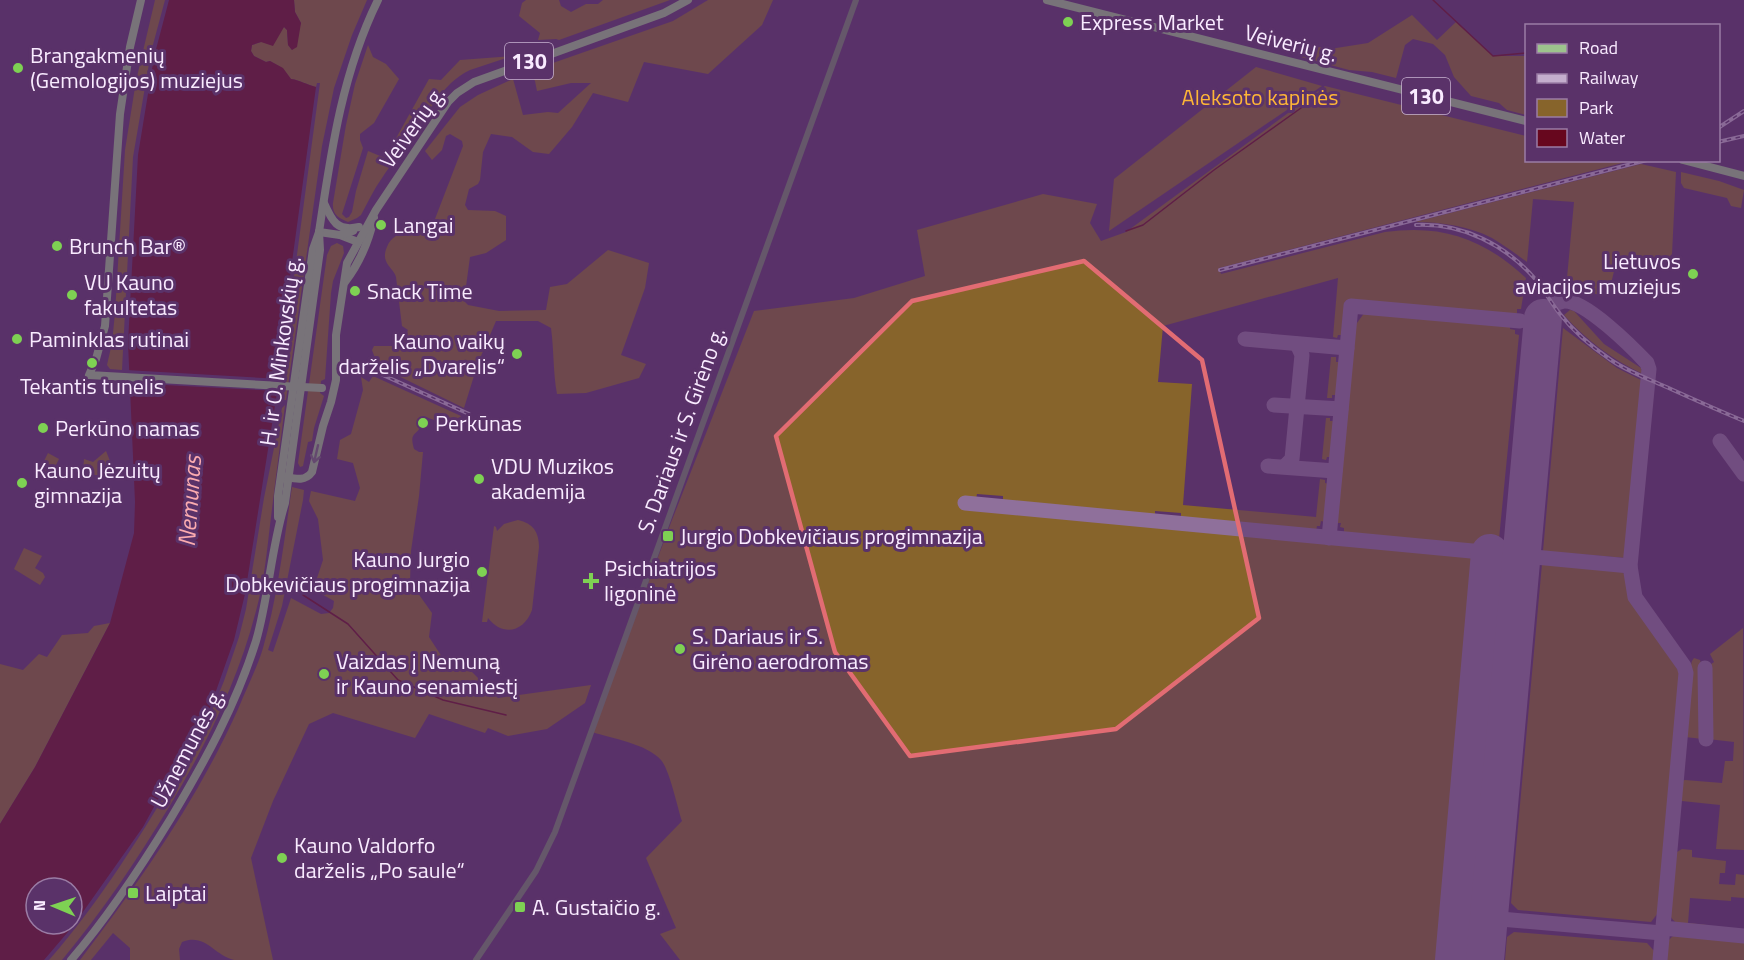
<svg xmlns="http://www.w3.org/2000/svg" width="1744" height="960" font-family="'Titillium Web',sans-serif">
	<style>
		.green { fill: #87642b }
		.water { fill: #67071e; fill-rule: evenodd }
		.pier { fill: #5a3269 }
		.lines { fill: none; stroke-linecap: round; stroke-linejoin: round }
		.stream { stroke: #67071e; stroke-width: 1.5 }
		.taxiway { stroke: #8f709b; stroke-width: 15 }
		.runway { stroke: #8f709b; stroke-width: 38 }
		.minor { stroke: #73856b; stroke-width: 6 }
		.major { stroke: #9dc38d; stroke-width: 8 }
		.rail-casing { stroke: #c4aecd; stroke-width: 4 }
		.rail { stroke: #5a3269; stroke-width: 1.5; stroke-dasharray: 4.5; stroke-linecap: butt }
		.major-bridge { stroke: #9dc38d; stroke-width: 8 }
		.oneway { stroke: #716576 }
		.marked { fill: none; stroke: #e26c73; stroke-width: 4.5; stroke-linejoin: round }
		.poi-dot { fill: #7ed153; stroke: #5a3269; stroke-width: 2 }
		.labels { text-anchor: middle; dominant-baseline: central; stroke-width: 6; stroke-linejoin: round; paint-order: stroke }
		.shield { fill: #5a3269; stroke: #c9b4d2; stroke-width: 1.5 }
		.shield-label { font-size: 21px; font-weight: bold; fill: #f9ebff }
		.poi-label { font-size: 22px; fill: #f9ebff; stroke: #5a3269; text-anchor: start }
		.street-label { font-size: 22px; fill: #f9ebff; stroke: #5a3269 }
		.park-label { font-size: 22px; fill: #fdb537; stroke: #5a3269 }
		.water-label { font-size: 24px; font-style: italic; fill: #fbabaf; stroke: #5a3269 }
	</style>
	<rect width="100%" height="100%" fill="#5a3269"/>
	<g class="green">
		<path d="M155 0H165L151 52 133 157 122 370 110 369 107 365 112 343 115 313 125 150 136 81Z"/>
		<path d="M294 0H367L352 35 334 88 322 146 286 400H282L286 344 292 294 294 293 292 292 320 83H317L316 87C307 85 300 80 291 79L282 68 270 61 266 62 254 56 251 51 252 45 261 42 284 27 287 30 288 45 292 50 301 23 295 12Z"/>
		<path d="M526 0H559L561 6 571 12 586 4H598L603 0H670L559 40 556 39 538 40 540 33 519 16 522 3Z"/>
		<path d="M708 0H773L762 25 708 74 644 62 628 102 593 93 572 127 549 154 533 152 512 137 491 134 483 152 480 180 478 184 469 189 465 205 468 210 495 211 506 216V240L486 253 470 257 464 301 468 305 499 311 546 310 550 287 567 284 608 250 649 263 645 288 621 355 646 364 639 378 586 393 557 394C553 372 554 350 551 328L538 321H496L478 363 464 408 378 366 372 350 374 346H401L408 330 402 326 396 277C394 270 388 267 386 261 384 257 385 251 387 247 394 227 426 230 435 219L463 146 462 141 450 134 446 136 442 150 432 160 425 151 460 107 478 95 513 79 523 115 548 112 558 113 591 83H571L537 91 535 81 530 71 673 21Z"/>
		<path d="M1412 15 1437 40 1456 22 1493 56H1526V115L1507 110 1499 103 1471 96 1454 77 1445 55 1433 44 1413 39 1405 45 1396 78 1372 72 1349 70 1301 57 1299 48 1301 44 1330 49 1368 43Z"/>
		<path d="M531 44 536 48 470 70C441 84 427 115 410 140 401 153 390 165 382 178 374 189 368 202 361 215L357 218 348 222C338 218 332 214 333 203L346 125 355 84 368 45 373 57 386 64 399 79 374 123 360 134V140L363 148 342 214 346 218 349 217 352 212 356 191 368 151 385 158 429 79 441 80 460 60 512 56Z"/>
		<path d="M1256 67 1322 86 1109 231 1114 179Z"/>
		<path d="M1325 86 1526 136V160L1630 161 1219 268 1221 274 1385 232C1443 224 1484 239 1526 278L1521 309H1517V313H1512L1511 316 1346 300 1342 335H1338L1337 338 1333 337 1338 278 1163 326 1158 382 1192 384 1183 505 1316 517 1320 479 1325 480V483L1329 484 1325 522 1321 521 1320 526H1317L1316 531 1181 518V513L1155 511V516L1003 501V496L977 494 976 499 964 498 963 507 1219 531V533L1479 557 1442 960H680L660 934 676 928 646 858 682 821C677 806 670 771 661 760 647 744 611 738 592 732L672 520 754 311 854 298 925 276 917 230 1043 194 1097 204 1090 223 1101 241 1126 232Z"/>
		<path d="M1641 164 1676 172 1672 254 1662 264 1616 263 1608 296 1566 289 1574 202 1533 199 1527 262C1516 254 1504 245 1492 238 1469 226 1441 222 1415 222Z"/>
		<path d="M1681 172 1719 181 1744 190 1741 208 1731 206 1727 198 1684 188 1681 183Z"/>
		<path d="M337 243 343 246 344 253 333 281 331 293 325 379 321 381 320 393 324 396 314 428 312 441 308 442 303 466 300 467 298 463 327 255 331 246Z"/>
		<path d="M1570 310 1574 311 1604 344 1641 368 1643 374C1613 360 1586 340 1564 315Z"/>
		<path d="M1365 312 1510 326V329L1515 330V334L1519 335 1499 539H1496L1495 544 1491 543 1490 547 1344 533V528L1340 527 1341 523H1336L1354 327Z"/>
		<path d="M1563 328 1617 368 1643 381 1626 558 1543 551Z"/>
		<path d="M1331 357H1336V362H1340L1337 395H1332V398H1327Z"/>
		<path d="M373 376 461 416 457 422 434 420 423 416C422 419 422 423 421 426 416 436 409 432 414 449L419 452H423L419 496 411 551 410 582 432 613 429 637 444 660 470 670 498 698 591 685 585 703 547 729 508 736 488 728 485 733 429 714 415 738 333 713 309 724 273 801 251 858 273 960C261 960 246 960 234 960 213 955 206 933 182 942L179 949 180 960H130V948L113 933 91 960H80C141 880 198 799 239 707 247 687 257 668 263 648 278 595 284 541 292 487L304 490 303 500 282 606 268 650 273 652 291 598 321 614 329 613 333 608 334 601 318 592 315 589V584L323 560 318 519 309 501 311 491 355 501 360 488 353 463 337 459 340 440 351 434 363 390 361 377 369 382Z"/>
		<path d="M285 405C281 439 276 474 272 509 268 539 266 569 259 599 241 675 209 740 169 807 137 860 102 912 62 960H49C109 892 154 812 202 735L224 681 239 637 246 609 264 498 282 408Z"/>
		<path d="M1326 418H1330V421H1334L1331 457H1327L1326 460 1322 459Z"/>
		<path d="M106 451 110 461 109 476 100 477 83 470 84 459 93 462Z"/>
		<path d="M48 453 59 459 49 479 38 473Z"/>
		<path d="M518 520C533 523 539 532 539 547L532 610C524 632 503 637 488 618L487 622H482L494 526 496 527 497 531 504 524Z"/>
		<path d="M24 548 42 556 35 568 43 573 45 577 40 585 14 569Z"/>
		<path d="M1542 564 1622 572 1626 576 1628 590 1634 604 1680 673 1658 913 1651 922 1518 910 1511 903Z"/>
		<path d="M110 623 35 767 0 824V664L23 670 39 654 47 657 62 635 88 633 94 626Z"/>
		<path d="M1743 628 1744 850 1716 849 1720 805 1682 801 1679 797 1682 781 1685 780 1722 783 1725 761H1733L1734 742 1708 739 1707 667 1714 662 1710 654Z"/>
		<path d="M1694 658 1700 660 1702 668 1703 739 1685 737 1691 665 1692 661Z"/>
		<path d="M1682 849 1692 850V857L1726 861 1725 873H1720L1719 884 1735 885 1736 874 1744 875V898L1731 897V901L1690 898 1688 923 1707 925V927C1693 926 1673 929 1669 912L1674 857 1677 852Z"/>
		<path d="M1514 932 1647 943 1655 952 1654 960H1505L1507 937Z"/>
		<path d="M1675 935 1744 941V960H1665C1666 950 1665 940 1675 935Z"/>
	</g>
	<path class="water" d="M169 0H294L295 12 301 23 297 47 292 50 288 45 287 30 284 27 273 46 261 42 252 45 251 51 254 56 266 62 270 61 283 68 291 79C300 80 307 85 316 87L279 357 277 393 245 594 234 640 210 708 198 733 167 783 143 827 73 926 44 960H0V824L35 767 110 623 134 533 135 502 128 343 138 155 154 57ZM36 888H72V924H36Z"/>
	<path class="pier" d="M126 370 281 379 280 391 126 383Z"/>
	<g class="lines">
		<g class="stream">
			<path d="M1433 0 1493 56 1526 53"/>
			<path d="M1126 231 1143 225 1214 170 1315 98"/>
			<path d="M303 595 348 624 398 680 443 700 506 715"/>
		</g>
		<g class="taxiway">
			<path d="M1543 318C1547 310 1554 302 1564 301 1585 300 1632 347 1647 363L1649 369 1630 566 1635 597 1684 666 1686 673 1660 960"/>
			<path d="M1245 339 1347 348"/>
			<path d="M1274 405 1341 409"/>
			<path d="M1720 441 1744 474"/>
			<path d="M1268 466 1335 471"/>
			<path d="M1285 466 1292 459 1302 355 1297 344"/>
			<path d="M965 503 1630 566"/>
			<path d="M1329 538 1351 306 1520 321"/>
			<path d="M1705 668 1706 739"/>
			<path d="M1489 918 1662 933"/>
			<path d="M1663 928 1744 936"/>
		</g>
		<g class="runway">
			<path d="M1454 960 1490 553"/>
			<path d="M1485 960 1543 318"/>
		</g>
		<path class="minor" d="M476 960 536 871 555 832 856 0"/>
		<g class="major">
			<path d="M141 0 130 47 120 114 105 326 96 359 89 375 282 386"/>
			<path d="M1047 0 1526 121"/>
			<path d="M1683 160 1744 176"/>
			<path d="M324 203C332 221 337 232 359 227"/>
			<path d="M319 232 340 235 358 242"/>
			<path d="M340 235 353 231"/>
			<path d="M345 282C359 264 369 240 374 218"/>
			<path d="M281 476C293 478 304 483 312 472L323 426 331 402 336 380V335L347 263 376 210 448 102 457 93 474 82 664 13 688 0"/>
			<path d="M278 517V496L313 249 319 232C331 152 342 73 378 0"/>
			<path d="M71 960C109 916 141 867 171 818 205 761 236 705 256 641 269 596 271 548 285 503L320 250 319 232"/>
		</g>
		<g class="rail-casing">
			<g id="rail">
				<path d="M1718 128 1744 111"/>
				<path d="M1718 142 1744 136"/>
				<path d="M1416 225C1463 223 1506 245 1536 280 1545 291 1551 303 1560 314 1574 332 1592 347 1611 360 1627 371 1646 378 1664 386 1691 398 1717 410 1744 421"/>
				<path d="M1220 270 1647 160"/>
				<path d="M374 371 469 414"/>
			</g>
		</g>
		<use href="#rail" class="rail"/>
		<path class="major-bridge" d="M282 386 322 388"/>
	</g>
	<defs><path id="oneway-shaft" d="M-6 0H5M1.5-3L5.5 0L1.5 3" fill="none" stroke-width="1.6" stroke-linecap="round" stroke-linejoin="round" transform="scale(1.5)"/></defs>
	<use class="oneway" href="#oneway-shaft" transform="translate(316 454) rotate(103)"/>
	<path d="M0 0H1744V960H0ZM1084 261 1202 360 1259 618 1116 729 910 756 835 652 776 436 912 301Z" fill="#5a3269" fill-opacity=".55" fill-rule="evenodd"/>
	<path class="marked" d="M1084 261 1202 360 1259 618 1116 729 910 756 835 652 776 436 912 301Z"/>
	<g class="poi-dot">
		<circle cx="1068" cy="22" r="6"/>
		<circle cx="18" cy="68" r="6"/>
		<circle cx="381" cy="225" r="6"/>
		<circle cx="57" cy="246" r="6"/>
		<circle cx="1693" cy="274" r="6"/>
		<circle cx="355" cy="291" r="6"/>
		<circle cx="72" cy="295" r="6"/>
		<circle cx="17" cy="339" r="6"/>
		<circle cx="517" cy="354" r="6"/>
		<circle cx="92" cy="363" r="6"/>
		<circle cx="423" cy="423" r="6"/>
		<circle cx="43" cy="428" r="6"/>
		<circle cx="479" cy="479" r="6"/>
		<circle cx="22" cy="483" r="6"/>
		<rect x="662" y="530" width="12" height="12" rx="3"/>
		<circle cx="482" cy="572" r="6"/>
		<path d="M588 572h6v6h6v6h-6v6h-6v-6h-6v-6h6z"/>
		<circle cx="680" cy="649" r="6"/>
		<circle cx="324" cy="674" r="6"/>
		<circle cx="282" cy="858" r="6"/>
		<rect x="127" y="887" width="12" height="12" rx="3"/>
		<rect x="514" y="901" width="12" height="12" rx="3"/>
	</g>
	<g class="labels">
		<g class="shield">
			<rect x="505" y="43" width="48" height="36" rx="4.5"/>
			<rect x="1402" y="78" width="48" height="36" rx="4.5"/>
		</g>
		<g class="shield-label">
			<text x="529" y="61">130</text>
			<text x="1426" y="96">130</text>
		</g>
		<g class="poi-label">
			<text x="1080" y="22">Express Market</text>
			<text x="30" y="55">Brangakmenių<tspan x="30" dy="25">(Gemologijos) muziejus</tspan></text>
			<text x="393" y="225">Langai</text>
			<text x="69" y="246">Brunch Bar®</text>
			<text x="1681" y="261" text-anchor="end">Lietuvos<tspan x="1681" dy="25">aviacijos muziejus</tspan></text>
			<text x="84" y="282">VU Kauno<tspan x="84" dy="25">fakultetas</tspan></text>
			<text x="367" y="291">Snack Time</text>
			<text x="29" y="339">Paminklas rutinai</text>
			<text x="505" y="341" text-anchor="end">Kauno vaikų<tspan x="505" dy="25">darželis „Dvarelis“</tspan></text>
			<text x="92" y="386" text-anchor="middle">Tekantis tunelis</text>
			<text x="435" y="423">Perkūnas</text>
			<text x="55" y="428">Perkūno namas</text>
			<text x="491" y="466">VDU Muzikos<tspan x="491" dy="25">akademija</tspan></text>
			<text x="34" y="470">Kauno Jėzuitų<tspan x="34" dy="25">gimnazija</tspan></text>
			<text x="680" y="536">Jurgio Dobkevičiaus progimnazija</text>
			<text x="470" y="559" text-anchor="end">Kauno Jurgio<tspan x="470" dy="25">Dobkevičiaus progimnazija</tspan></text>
			<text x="604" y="568">Psichiatrijos<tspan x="604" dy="25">ligoninė</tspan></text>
			<text x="692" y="636">S. Dariaus ir S.<tspan x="692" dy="25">Girėno aerodromas</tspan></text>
			<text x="336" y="661">Vaizdas į Nemuną<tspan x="336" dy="25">ir Kauno senamiestį</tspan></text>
			<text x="294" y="845">Kauno Valdorfo<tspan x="294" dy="25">darželis „Po saule“</tspan></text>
			<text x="145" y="893">Laiptai</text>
			<text x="532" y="907">A. Gustaičio g.</text>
		</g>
		<g class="street-label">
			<text transform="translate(1291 43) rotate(14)">Veiverių g.</text>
			<text transform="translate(412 127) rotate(-54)">Veiverių g.</text>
			<text transform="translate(280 351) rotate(-82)">H. ir O. Minkovskių g.</text>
			<text transform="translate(681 430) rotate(-70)">S. Dariaus ir S. Girėno g.</text>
			<text transform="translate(187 748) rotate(-62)">Užnemunės g.</text>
		</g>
		<g class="park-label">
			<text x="1260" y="97">Aleksoto kapinės</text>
		</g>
		<g class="water-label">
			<text transform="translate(189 501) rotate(-86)">Nemunas</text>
		</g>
	</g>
	<rect x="1525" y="24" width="195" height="138" fill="#5a3269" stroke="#9a7ca5" stroke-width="1.5"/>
	<rect x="1537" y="44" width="30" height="9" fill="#9dc38d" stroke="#9a7ca5" stroke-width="1.5"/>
	<text x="1579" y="54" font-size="18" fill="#f9ebff">Road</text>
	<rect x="1537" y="74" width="30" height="9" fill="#c4aecd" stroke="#9a7ca5" stroke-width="1.5"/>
	<text x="1579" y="84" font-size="18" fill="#f9ebff">Railway</text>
	<rect x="1537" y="99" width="30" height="18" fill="#87642b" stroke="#9a7ca5" stroke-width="1.5"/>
	<text x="1579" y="114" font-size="18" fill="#f9ebff">Park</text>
	<rect x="1537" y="129" width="30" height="18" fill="#67071e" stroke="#9a7ca5" stroke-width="1.5"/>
	<text x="1579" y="144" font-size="18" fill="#f9ebff">Water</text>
	<g transform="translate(54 906) rotate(272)"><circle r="28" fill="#5a3269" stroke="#9a7ca5" stroke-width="1.5"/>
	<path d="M0-4.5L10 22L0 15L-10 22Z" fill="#7ed153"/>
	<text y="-9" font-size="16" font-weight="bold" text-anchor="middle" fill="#f9ebff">N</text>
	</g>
</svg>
